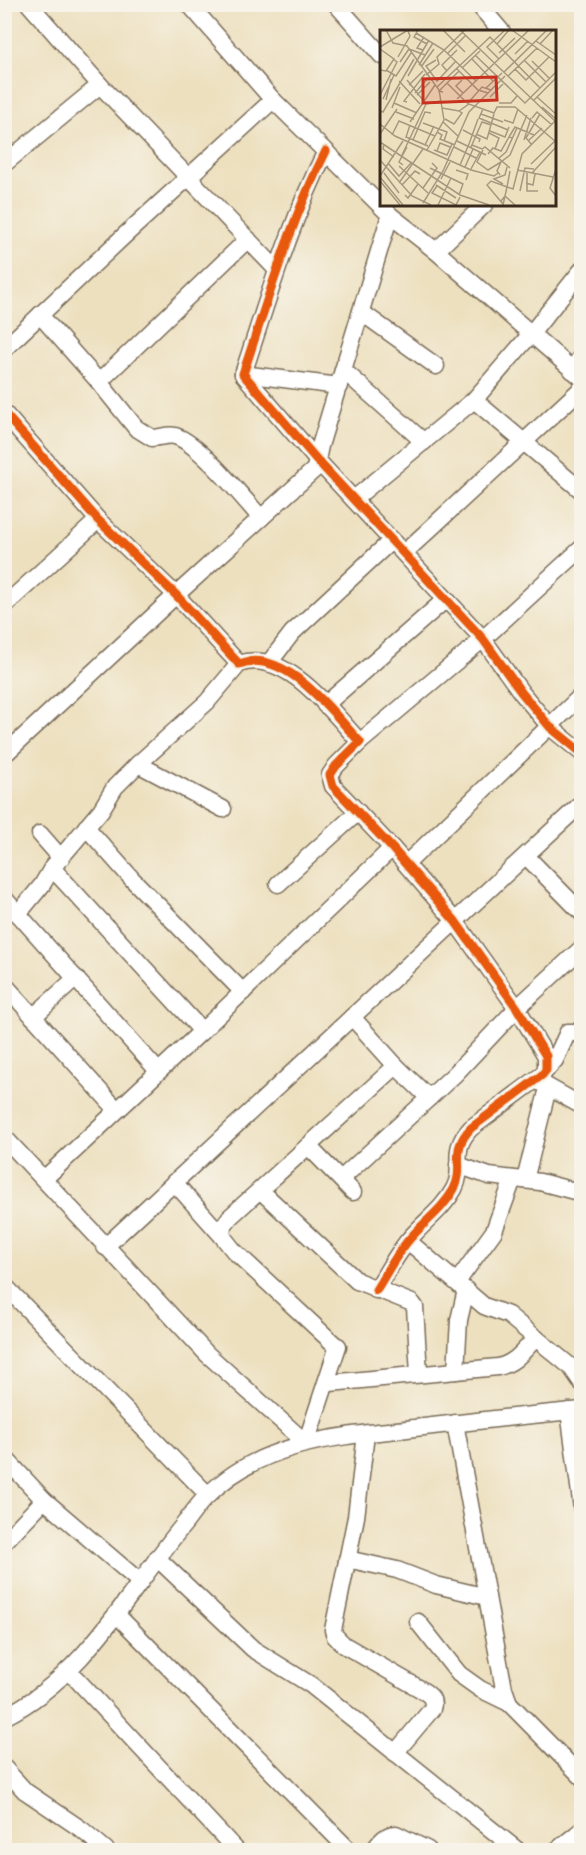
<svg xmlns="http://www.w3.org/2000/svg" width="586" height="1855" font-family="Mynerve,sans-serif">
	<style>
		.lines { fill: none; stroke-linecap: round; stroke-linejoin: round }
		.minor-casing { stroke: #796a56; stroke-width: 19 }
		.minor { stroke: #fff; stroke-width: 16 }
		.cycleway-casing { stroke: #f7f3e8; stroke-width: 13 }
		.cycleway { stroke: #e8590c; stroke-width: 9 }
		.inset-road { fill: none; stroke: #a6977f; stroke-width: 1.5 }
		.view { fill: #c8321e; fill-opacity: 0.15; stroke: #c8321e; stroke-width: 3 }
		.inset-edge { fill: none; stroke: #3b2a1e; stroke-width: 3 }
	</style>
	<rect width="100%" height="100%" fill="#f7f3e8"/>
	<filter id="ink" filterUnits="userSpaceOnUse"><feTurbulence type="fractalNoise" baseFrequency=".0167" numOctaves="2"/><feDisplacementMap in="SourceGraphic" scale="12" xChannelSelector="R" yChannelSelector="G"/><feConvolveMatrix kernelMatrix="1 2 1 2 8 2 1 2 1" color-interpolation-filters="sRGB"/></filter>
	<filter id="wash" filterUnits="userSpaceOnUse"><feTurbulence type="fractalNoise" baseFrequency=".008" numOctaves="4" result="noise"/><feDisplacementMap in="SourceGraphic" scale="24" xChannelSelector="R" yChannelSelector="G"/><feGaussianBlur stdDeviation="1.35" result="paint"/><feColorMatrix in="noise" values="0 0 0 0 0 0 0 0 0 0 0 0 0 0 0 0 0 1.4 0 .05"/><feComposite in="paint" operator="in"/></filter>
	<g filter="url(#wash)">
		<rect width="100%" height="100%" fill="#ede0bf"/>
	</g>
	<g filter="url(#ink)">
		<g class="lines">
			<g class="minor-casing">
				<g id="minor">
					<path d="M29 4 100 85 277 270"/>
					<path d="M189 4 273 100 390 215 436 251 582 378"/>
					<path d="M336 4 382 56"/>
					<path d="M478 4 502 32"/>
					<path d="M326 151C290 222 268 299 243 374L317 460 483 639 521 692 550 727 582 753"/>
					<path d="M4 164 100 85"/>
					<path d="M436 251 485 204"/>
					<path d="M361 312 436 366"/>
					<path d="M40 315 99 382 136 428 152 438C159 438 168 434 175 436 199 443 243 498 261 518"/>
					<path d="M4 349 125 235 273 100"/>
					<path d="M343 370 424 442"/>
					<path d="M572 370 582 355"/>
					<path d="M243 374 339 386"/>
					<path d="M99 382 248 239"/>
					<path d="M474 400 582 491"/>
					<path d="M4 413 98 520 176 595 239 664C285 647 332 712 360 742L336 766 330 775 333 786 392 848 455 921 517 1008 546 1056V1070L542 1075 471 1128C448 1152 466 1166 454 1189 442 1211 422 1223 407 1242 395 1257 386 1274 376 1290"/>
					<path d="M354 499 474 400 530 335 582 270"/>
					<path d="M404 553 582 388"/>
					<path d="M4 606 98 520"/>
					<path d="M269 663 292 633 392 540"/>
					<path d="M325 705 446 599"/>
					<path d="M360 742 483 639 582 548"/>
					<path d="M4 755 176 595 315 469 320 446 390 215"/>
					<path d="M138 764 223 809"/>
					<path d="M86 827 133 880 243 992"/>
					<path d="M40 834 61 858"/>
					<path d="M526 856 582 913"/>
					<path d="M406 864 582 695"/>
					<path d="M52 868 202 1031 392 848"/>
					<path d="M278 884 358 812"/>
					<path d="M4 898 158 1071"/>
					<path d="M18 914 42 885 52 868 101 810 115 787 138 764 207 702 239 664"/>
					<path d="M4 984 117 1110"/>
					<path d="M33 1017 76 978"/>
					<path d="M352 1017 396 1066 429 1098"/>
					<path d="M546 1070 555 1060 568 1032H573L582 1036"/>
					<path d="M541 1083 582 1106"/>
					<path d="M4 1137 207 1354 306 1443 338 1346"/>
					<path d="M308 1146 353 1192"/>
					<path d="M458 1165 489 1176 540 1182 582 1193"/>
					<path d="M44 1179 202 1031"/>
					<path d="M341 1179 455 1074 517 1008 582 948"/>
					<path d="M525 1180 548 1088"/>
					<path d="M174 1182 223 1237"/>
					<path d="M260 1190 357 1281 412 1303 415 1307 419 1374"/>
					<path d="M408 1241 484 1306 508 1315 571 1367 582 1383"/>
					<path d="M105 1247 582 803"/>
					<path d="M457 1282 494 1231 513 1179"/>
					<path d="M4 1285 208 1495"/>
					<path d="M334 1344 234 1251 223 1237 222 1228 230 1217 396 1066"/>
					<path d="M456 1371 459 1320 466 1290"/>
					<path d="M330 1383 498 1367C516 1363 524 1350 536 1338"/>
					<path d="M569 1411 582 1509"/>
					<path d="M455 1423 504 1689 509 1703 582 1777"/>
					<path d="M366 1434 356 1517 333 1630 335 1636 344 1645 422 1690C430 1695 435 1699 432 1709L395 1753"/>
					<path d="M4 1457 44 1500 4 1542"/>
					<path d="M44 1500 140 1582"/>
					<path d="M157 1558 253 1649 311 1685 517 1850"/>
					<path d="M347 1559 397 1570 436 1585 487 1597"/>
					<path d="M117 1615 349 1850"/>
					<path d="M418 1622 459 1674 480 1689 509 1703"/>
					<path d="M68 1670 236 1850"/>
					<path d="M4 1717C86 1676 129 1590 185 1523 192 1514 199 1503 208 1495 265 1438 349 1436 424 1427 476 1421 529 1415 582 1410"/>
					<path d="M4 1768 25 1791 81 1829 106 1850"/>
					<path d="M374 1850C380 1842 385 1834 396 1834L428 1850"/>
					<path d="M557 1850 582 1830"/>
				</g>
			</g>
			<use href="#minor" class="minor"/>
			<g class="cycleway-casing">
				<g id="cycleway">
					<path d="M326 151C290 222 268 299 243 374L317 460 483 639 521 692 550 727 582 753"/>
					<path d="M4 413 98 520 176 595 239 664C285 647 332 712 360 742L336 766 330 775 333 786 392 848 455 921 517 1008 546 1056V1070L542 1075 471 1128C448 1152 466 1166 454 1189 442 1211 422 1223 407 1242 395 1257 386 1274 376 1290"/>
				</g>
			</g>
			<use href="#cycleway" class="cycleway"/>
		</g>
	</g>
	<g transform="translate(380 30)">
		<rect width="176" height="176" fill="#ede0bf"/>
		<path class="inset-road" d="M6 0 13 13 27 16 59 60 64 90 47 120M38 0 34 7 47 14M63 0 85 22M80 0 176 92M132 0 176 32M36 3 64 20 96 51M156 11 176 25M117 14 129 0M160 14 173 0M0 17 28 0M0 19 14 29 6 41 0 40M43 20 37 18 44 7M68 23 85 6M119 23 135 8M135 24 148 11M95 25 145 73 176 42M18 27 30 6 28 1M92 29 113 51M119 29 107 17 124 1M56 30 46 36 57 51 76 31M144 30 166 52M152 31 169 48M20 32 29 19 45 25M39 35 53 13M41 37 54 19M76 38 98 60 108 63M82 38 100 21M135 39 146 50 169 27M6 40 16 46 31 23M67 41 62 35 77 20M124 42 167 0M46 45 59 34 57 27 85 0M28 46 49 10M128 46 157 18M27 50 46 74 61 71M82 50 76 56 83 63M19 51 40 74M67 53 86 72M29 55 43 41M57 57 110 7 160 58M106 58 122 43M63 62 59 61 79 41M35 63 48 48M0 65 17 32 13 29M37 65 50 52M110 67 123 54M157 67 176 84M3 69 14 45M77 69 149 0M6 70 11 49M154 70 176 48M27 72 24 71 45 44M14 73 37 83M119 73H131L137 66M87 74 102 57 111 60M162 77 176 89M12 78 20 57M62 78 79 81 89 74 114 83 117 77H135L176 112M103 79 99 88 128 100M0 81 3 82 34 29M16 82 34 89M101 84 123 92M152 88 157 82 172 95M65 89 74 94 82 83 79 81M124 90 133 93 138 79M30 92 55 55M63 92 79 107M43 93 67 102 64 111M0 94 15 106 91 140 114 146 118 143M30 95 26 107 48 116M83 100 100 109 99 112M110 101 125 107 129 97M57 102 62 105 60 109 75 115M109 103 119 108 115 119M0 104 17 79M96 104 107 109 114 84M12 105 19 91 55 106M129 107 135 97 154 105M33 110 45 82 51 83M144 110 151 88M77 111 106 125M148 111 162 98M0 112 80 165 109 175M4 114 3 119 14 127M89 114 98 89M45 115 54 96M92 115 102 119 105 117 130 138M152 115 146 108 160 84M74 117 96 128M91 117 102 92 111 95M54 120 67 125 72 114M103 120 97 132 108 140 121 132M57 121 60 113 70 117M108 124 113 118 121 121 129 107 133 108M22 125 46 74M119 128 126 122 137 98M0 130 32 166 51 175M8 133 19 146 32 132M151 134 175 111M23 135 19 132 27 117M80 135 89 114M19 136 48 163M85 137 93 119M50 138 83 154 79 165M91 139 100 122M176 139 170 158 176 166M76 140 88 144 86 150M137 140 173 147M147 142V161H158M4 143 19 163M152 143 176 117M120 145 117 141 121 132 130 125 147 85M0 146 23 111M0 147 23 175M61 149 70 132M0 151 20 175M19 153 43 119M146 153 153 155 155 144M123 154 114 149 125 145 127 137M22 155 35 141 40 144M56 155 76 168M57 156 52 163 76 175 80 167M43 158 57 138 52 133M140 161 145 138 154 139M25 165 28 168 38 154M121 171 125 166 135 175M43 173 63 141 89 82 125 46M123 174 107 155 111 151 127 157 130 141M58 175 71 148M123 175 127 157 133 159 142 124 175 91"/>
		<path class="view" d="M116 47 117 70 43 73V49Z"/>
		<rect width="176" height="176" class="inset-edge"/>
	</g>
	<rect width="586" height="1855" fill="none" stroke="#f7f3e8" stroke-width="24"/>
</svg>
